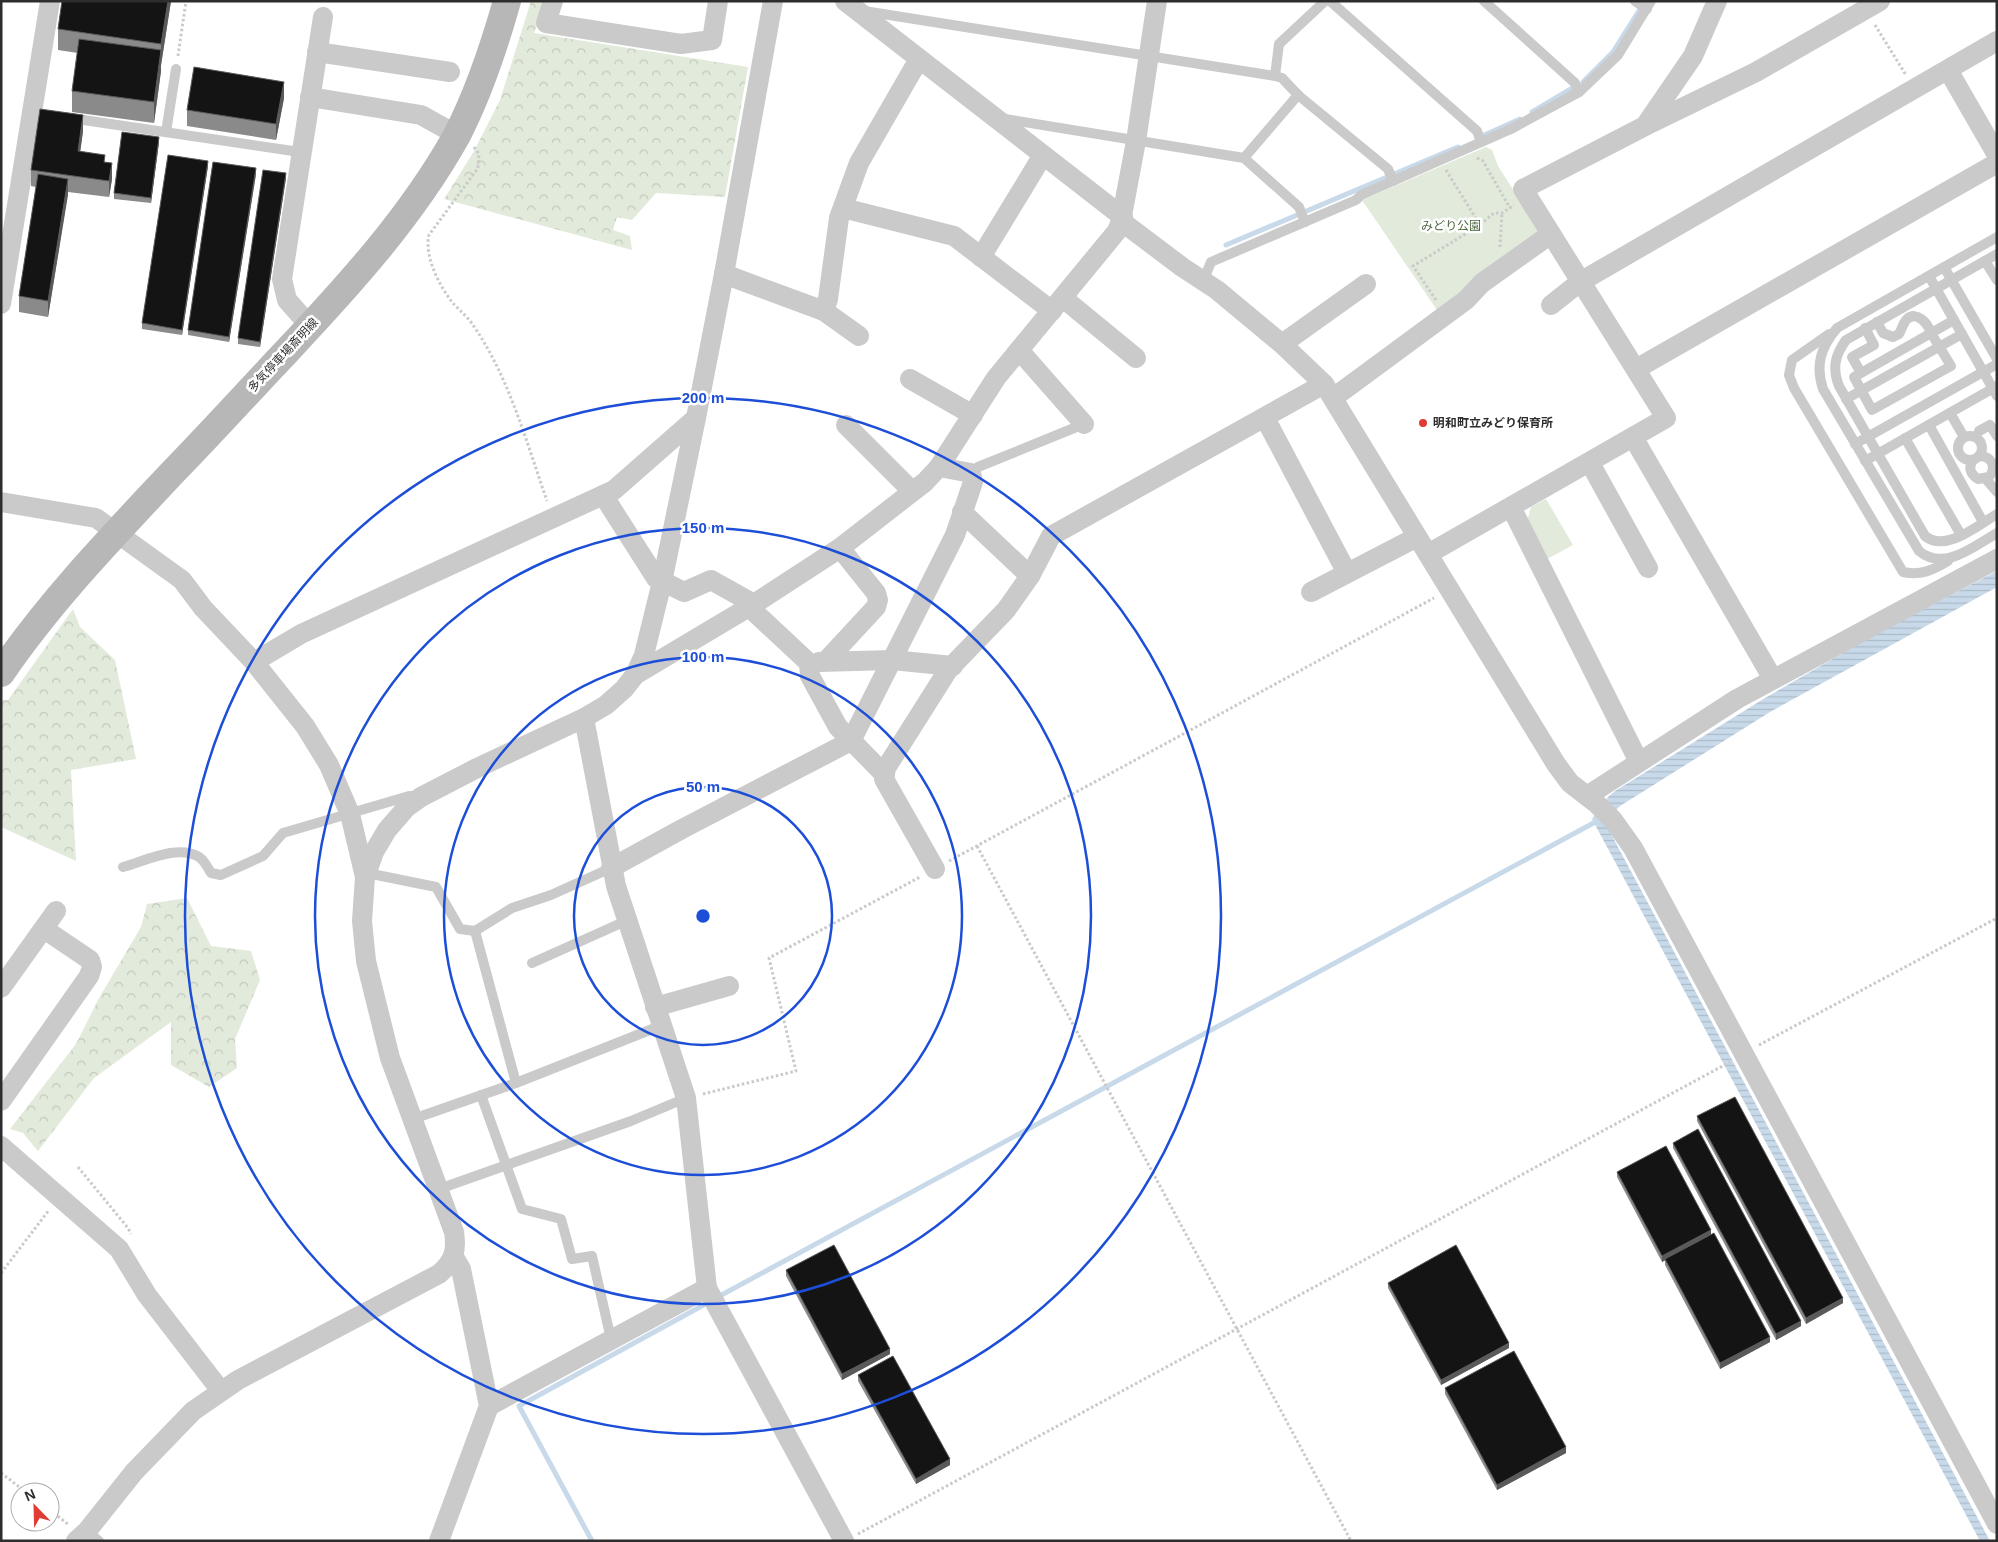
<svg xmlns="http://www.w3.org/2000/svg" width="1998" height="1542" font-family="Helvetica,'Noto Sans JP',sans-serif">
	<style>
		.forest { fill: url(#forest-crowns) }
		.green { fill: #e2eadb }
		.water { fill: url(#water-rules) }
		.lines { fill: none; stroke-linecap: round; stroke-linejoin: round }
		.stream { stroke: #c8d9ea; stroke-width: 5 }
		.path { stroke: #cacaca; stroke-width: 3; stroke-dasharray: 2.5 2.5; stroke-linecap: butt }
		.lane { stroke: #cacaca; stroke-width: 10 }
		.street { stroke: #cacaca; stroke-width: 20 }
		.secondary { stroke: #b7b7b7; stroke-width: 28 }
		.wall { fill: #8a8a8a }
		.shaded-wall { fill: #5a5a5a }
		.building { fill: #141414; stroke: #5a5a5a }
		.ring { fill: none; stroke: #1d4ed8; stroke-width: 2.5 }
		.poi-dot { fill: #de3c35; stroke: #fff; stroke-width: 2 }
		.labels { text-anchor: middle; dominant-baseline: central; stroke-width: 5; stroke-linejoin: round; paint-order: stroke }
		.park-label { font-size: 12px; fill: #4c673d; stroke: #fff }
		.street-label { font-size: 12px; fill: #2d2d2d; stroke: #fff }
		.poi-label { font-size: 12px; font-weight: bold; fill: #2d2d2d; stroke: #fff; text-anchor: start }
		.centre { fill: #1d4ed8; stroke: #fff; stroke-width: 2.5 }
		.ring-label { font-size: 15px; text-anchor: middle; font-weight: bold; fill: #1d4ed8; stroke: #fff; stroke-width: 5; stroke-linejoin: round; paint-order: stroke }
	</style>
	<defs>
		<pattern id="forest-crowns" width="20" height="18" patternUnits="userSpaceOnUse" patternTransform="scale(1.25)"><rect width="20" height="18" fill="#e2eadb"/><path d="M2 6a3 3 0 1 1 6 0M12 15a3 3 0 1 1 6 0" fill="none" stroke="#c2c9bc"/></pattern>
		<pattern id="water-rules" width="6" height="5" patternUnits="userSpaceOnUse" patternTransform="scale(1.25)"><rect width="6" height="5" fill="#c8d9ea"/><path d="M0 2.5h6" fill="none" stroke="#acbbc9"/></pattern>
	</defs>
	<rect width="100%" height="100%" fill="#fff"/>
	<g class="forest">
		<path d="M531 1H546L534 33 748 67 725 197 656 193 632 220 617 217 613 230 630 236 632 250 444 199 473 153 500 100Z"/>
		<path d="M73 609 80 627 115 660 136 759 71 770 76 861 1 827V700H8Z"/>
		<path d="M187 898 211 946 251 951 260 980 235 1039 237 1068 209 1087 171 1065V1022L94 1078 38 1151 23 1133 10 1129 76 1044 99 998 141 927 147 904Z"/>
	</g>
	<g class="green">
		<path d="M1486 147 1492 150 1498 166 1541 233 1437 310 1362 200Z"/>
		<path d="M1546 499 1573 545 1547 559 1527 522 1531 507Z"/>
	</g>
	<path class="water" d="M1997 571V587L1770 712 1620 806 1604 821 1990 1541H1980L1592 819 1608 797 1615 791 1765 698 1874 635Z"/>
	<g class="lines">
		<g class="stream">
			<path d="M1583 82 1613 52 1642 6"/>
			<path d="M1532 112 1576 86"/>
			<path d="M1480 137 1520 119"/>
			<path d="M1226 245 1458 147"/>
			<path d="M716 1298 1599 820"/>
			<path d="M592 1541 519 1406 709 1302"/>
		</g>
		<g class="path">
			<path d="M1875 25 1906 75"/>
			<path d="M178 56 186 1"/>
			<path d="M474 147 479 154 478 168 429 235C424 256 439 285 452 302 459 310 467 316 473 325 509 377 526 441 547 501"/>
			<path d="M1477 158 1483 161 1510 208"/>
			<path d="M1446 170 1480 225"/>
			<path d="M1500 247 1502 213"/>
			<path d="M1436 300 1413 266 1480 225 1494 213H1502L1514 205"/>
			<path d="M977 846 1351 1541"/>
			<path d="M949 861 1434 598"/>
			<path d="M1759 1045 1997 918"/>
			<path d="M703 1094 796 1071 769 958 920 877"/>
			<path d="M78 1167 128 1228 131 1234"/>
			<path d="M1 1273 49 1210"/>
			<path d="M1 1473 26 1492"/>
			<path d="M50 1510 69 1525"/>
			<path d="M858 1534 1730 1062"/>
		</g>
		<g class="lane">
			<path d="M1330 1 1477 131 1481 142"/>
			<path d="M1484 1 1575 83 1579 92"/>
			<path d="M1635 1 1647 9"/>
			<path d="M864 11 1275 76"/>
			<path d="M1298 95 1388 169 1393 181"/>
			<path d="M70 118 300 152"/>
			<path d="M1005 119 1244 158 1299 207 1305 222"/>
			<path d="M166 132 176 69"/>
			<path d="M1244 158 1298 95 1282 78 1275 76 1279 44 1325 1"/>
			<path d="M1997 237 1837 328C1821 347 1815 365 1823 389L1919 551C1944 572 1974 546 1997 533"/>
			<path d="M1997 254 1846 340C1835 355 1832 368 1839 386L1925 536C1946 553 1978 525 1997 514"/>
			<path d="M1985 261 1997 280"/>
			<path d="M1944 267 1997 359"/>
			<path d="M1929 276 1997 396"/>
			<path d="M1204 279 1211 262 1356 200 1361 195 1511 129 1579 92 1618 55 1651 1"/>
			<path d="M1877 322 1883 333 1893 337 1899 334C1902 329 1903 323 1907 319 1917 310 1928 324 1931 333L1951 366 1872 410 1854 377 1861 373 1954 320"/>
			<path d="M1829 334 1792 360 1789 375 1794 388 1903 572C1921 576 1933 570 1948 561"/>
			<path d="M1861 373 1852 357 1874 345 1865 328"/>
			<path d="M1846 399 1962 334"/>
			<path d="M1950 413 1964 437"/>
			<path d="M1929 425 1983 522"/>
			<path d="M1979 431 1990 425 1997 436"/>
			<circle cx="1970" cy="448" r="12"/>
			<path d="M1905 438 1961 535"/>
			<path d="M1855 444 1997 364"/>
			<path d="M1973 460C1968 467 1970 474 1978 479L1989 477C1997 467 1992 456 1979 456"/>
			<path d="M1865 461 1997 386"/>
			<path d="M971 473 978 467 1084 424"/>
			<path d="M1985 478 1997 492"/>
			<path d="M123 867C145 861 178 844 199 857 204 860 208 868 211 873L221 875 263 856 283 833 409 796H415"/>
			<path d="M367 873 436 887 460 929 475 931 512 908 551 895 611 868"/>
			<path d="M475 931 516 1083"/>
			<path d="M532 963 628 920"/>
			<path d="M481 1095 522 1209 561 1219 572 1259 592 1256 611 1339"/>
			<path d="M413 1119 516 1083 660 1026"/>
			<path d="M439 1189 631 1121 686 1098"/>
			<path d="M87 1531 99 1541"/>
		</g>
		<g class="street">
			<path d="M553 1 546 23 681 44 712 40 718 1"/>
			<path d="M845 1 1123 217"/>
			<path d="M317 52 450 72"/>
			<path d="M1948 70 1997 155"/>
			<path d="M310 97 421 115 457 135"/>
			<path d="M1647 125 1756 72 1880 1"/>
			<path d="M843 208 954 236 1052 311"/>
			<path d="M1121 221 1182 267 1217 290 1282 344 1324 384 1556 764 1570 783 1596 803 1613 820 1633 848 1997 1524"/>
			<path d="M981 257 1043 155"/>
			<path d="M724 274 824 311 859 336"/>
			<path d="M1063 298 1136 358"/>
			<path d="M1 304 50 1"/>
			<path d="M1551 305 1580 282 1997 41"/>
			<path d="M824 311 828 299 839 218 859 163 919 59"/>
			<path d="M310 326 287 300 282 279 323 17"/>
			<path d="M1282 344 1366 284"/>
			<path d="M1019 350 1084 424"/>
			<path d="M1636 369 1997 163"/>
			<path d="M910 379 973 415"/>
			<path d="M1333 398 1466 300 1482 283 1551 234"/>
			<path d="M1265 418 1347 573"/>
			<path d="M846 425 912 491"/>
			<path d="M1633 437 1773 679"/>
			<path d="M1590 463 1648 568"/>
			<path d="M603 495 656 578 684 592 711 580 754 604"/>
			<path d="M1 502 96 518 182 580 203 608 254 662 305 726 329 765 350 814 365 877"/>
			<path d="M1511 507 1639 762"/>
			<path d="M962 512 1030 576"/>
			<path d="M1428 554 1666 418 1523 189 1645 126 1693 56 1717 1"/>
			<path d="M1311 592 1417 537"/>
			<path d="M749 607 809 663 810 676 838 727 885 775"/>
			<path d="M826 661 876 607 878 600 876 593 840 548"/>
			<path d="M254 662 301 634 614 490 696 418"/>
			<path d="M819 662 892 660 953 666"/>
			<path d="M635 675 754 604 840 548 925 482 939 467 996 378 1117 231 1121 221 1136 141 1157 1"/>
			<path d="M584 718 616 886 686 1098 707 1288 844 1541"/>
			<path d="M1587 796 1737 699 1997 559"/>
			<path d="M611 868 682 829 851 741 955 535 973 482 971 473 939 467"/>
			<path d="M935 869 884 779 886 768 948 670 1006 610 1030 576 1051 536 1324 384"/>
			<path d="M1 988 56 911"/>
			<path d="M655 1007 729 986"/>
			<path d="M1 1101 89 976 92 967 90 960 44 929"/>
			<path d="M1 1146 119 1249 147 1295 221 1391"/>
			<path d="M489 1406 707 1288"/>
			<path d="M76 1541 87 1531 134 1472 193 1411 238 1380 439 1274C454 1261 457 1251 454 1232L390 1058 366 961 362 921 365 877 374 852 387 830 407 807 421 797 477 768 584 718 606 705 624 689 635 675 644 655 662 582 696 418 724 274 773 1"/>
			<path d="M439 1541 489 1406 461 1269 454 1257"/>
		</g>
		<path class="secondary" d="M1 673C51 600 112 537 173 472 212 432 249 391 287 351 349 285 411 217 456 137 478 95 494 47 507 1"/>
	</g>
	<g class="wall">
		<path d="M62 1H171L161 65V71L154 123 72 112V91L78 53 58 50V29Z"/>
		<path d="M284 98 276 140 187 126V110Z"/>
		<path d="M83 131 80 152 105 162 112 179 109 197 68 192 48 317 19 312V296L36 187 31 186V170Z"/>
		<path d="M159 142 151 203 114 199V193Z"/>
		<path d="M208 166 182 335 142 329V323Z"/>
		<path d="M256 174 229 342 188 335V330Z"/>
		<path d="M286 178 260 347 238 344V338Z"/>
		<path d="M1697 1116 1843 1303 1806 1324 1697 1121Z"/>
		<path d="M1673 1143 1801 1326 1776 1340 1673 1148Z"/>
		<path d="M1617 1172 1711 1235 1770 1342 1720 1369 1665 1265V1260L1662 1262 1617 1177Z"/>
		<path d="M786 1270 890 1354 842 1380 786 1276Z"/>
		<path d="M1388 1283 1509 1348 1441 1385 1388 1288Z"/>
		<path d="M858 1375 950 1465 916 1484 858 1381Z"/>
		<path d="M1445 1388 1566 1453 1497 1490 1445 1394Z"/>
	</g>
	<g class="shaded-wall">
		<path d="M168 1H171L161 65V44Z"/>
		<path d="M161 50V71L154 123V102Z"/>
		<path d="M284 82V98L276 140V124Z"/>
		<path d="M83 115V131L78 168V151Z"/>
		<path d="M159 137V142L151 203V198Z"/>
		<path d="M208 161V166L182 335V330Z"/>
		<path d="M112 163V179L109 197V181Z"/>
		<path d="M256 168V174L229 342V337Z"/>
		<path d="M286 173V178L260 347V342Z"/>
		<path d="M68 179V195L48 317V301Z"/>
		<path d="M1711 1230V1236L1662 1262V1256Z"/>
		<path d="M1843 1298V1303L1806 1324V1318Z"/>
		<path d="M1801 1321V1326L1776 1340V1334Z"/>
		<path d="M1770 1337V1342L1720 1369V1363Z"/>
		<path d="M1509 1343V1348L1441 1385V1380Z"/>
		<path d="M890 1349V1354L842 1380V1374Z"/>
		<path d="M1566 1447V1453L1497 1490V1485Z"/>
		<path d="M950 1459V1465L916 1484V1479Z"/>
	</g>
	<g class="building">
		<path d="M62 1H168L161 44 58 29Z"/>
		<path d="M79 39 161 50 154 102 72 91Z"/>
		<path d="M194 67 284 82 276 124 187 110Z"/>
		<path d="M40 109 83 115 78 151 105 155 104 162 112 163 109 181 31 170Z"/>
		<path d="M122 132 159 137 151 198 114 193Z"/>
		<path d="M168 155 208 161 182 330 142 323Z"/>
		<path d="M213 162 256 168 229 337 188 330Z"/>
		<path d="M263 170 286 173 260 342 238 338Z"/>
		<path d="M38 174 68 179 48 301 19 296Z"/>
		<path d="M1735 1097 1843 1298 1806 1318 1697 1116Z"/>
		<path d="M1698 1129 1801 1321 1776 1334 1673 1143Z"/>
		<path d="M1666 1146 1711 1230 1662 1256 1617 1172Z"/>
		<path d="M1714 1233 1770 1337 1720 1363 1665 1259Z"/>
		<path d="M834 1245 890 1349 842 1374 786 1270Z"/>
		<path d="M1456 1245 1509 1343 1441 1380 1388 1283Z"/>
		<path d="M1514 1351 1566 1447 1497 1485 1445 1388Z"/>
		<path d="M893 1356 950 1459 916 1479 858 1375Z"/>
	</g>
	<g class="ring">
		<circle cx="703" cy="916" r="129"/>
		<circle cx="703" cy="916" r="259"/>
		<circle cx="703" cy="916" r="388"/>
		<circle cx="703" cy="916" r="518"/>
	</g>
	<circle class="poi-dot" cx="1423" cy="423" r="5"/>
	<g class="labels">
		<g class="park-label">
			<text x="1451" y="226">みどり公園</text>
		</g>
		<g class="street-label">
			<text transform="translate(283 355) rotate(-47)">多気停車場斎明線</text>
		</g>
		<g class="poi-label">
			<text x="1433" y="423">明和町立みどり保育所</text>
		</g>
	</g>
	<circle cx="703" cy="916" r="8" class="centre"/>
	<g class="ring-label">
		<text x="703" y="403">200 m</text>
		<text x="703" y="533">150 m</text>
		<text x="703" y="662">100 m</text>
		<text x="703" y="792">50 m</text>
	</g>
	<rect width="1998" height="1542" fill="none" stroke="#2d2d2d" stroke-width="5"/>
	<g transform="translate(35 1507) rotate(337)"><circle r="24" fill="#ffffff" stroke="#ababab"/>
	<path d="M0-4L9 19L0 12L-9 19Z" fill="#de3c35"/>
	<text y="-8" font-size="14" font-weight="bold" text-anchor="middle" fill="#2d2d2d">N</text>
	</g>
</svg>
